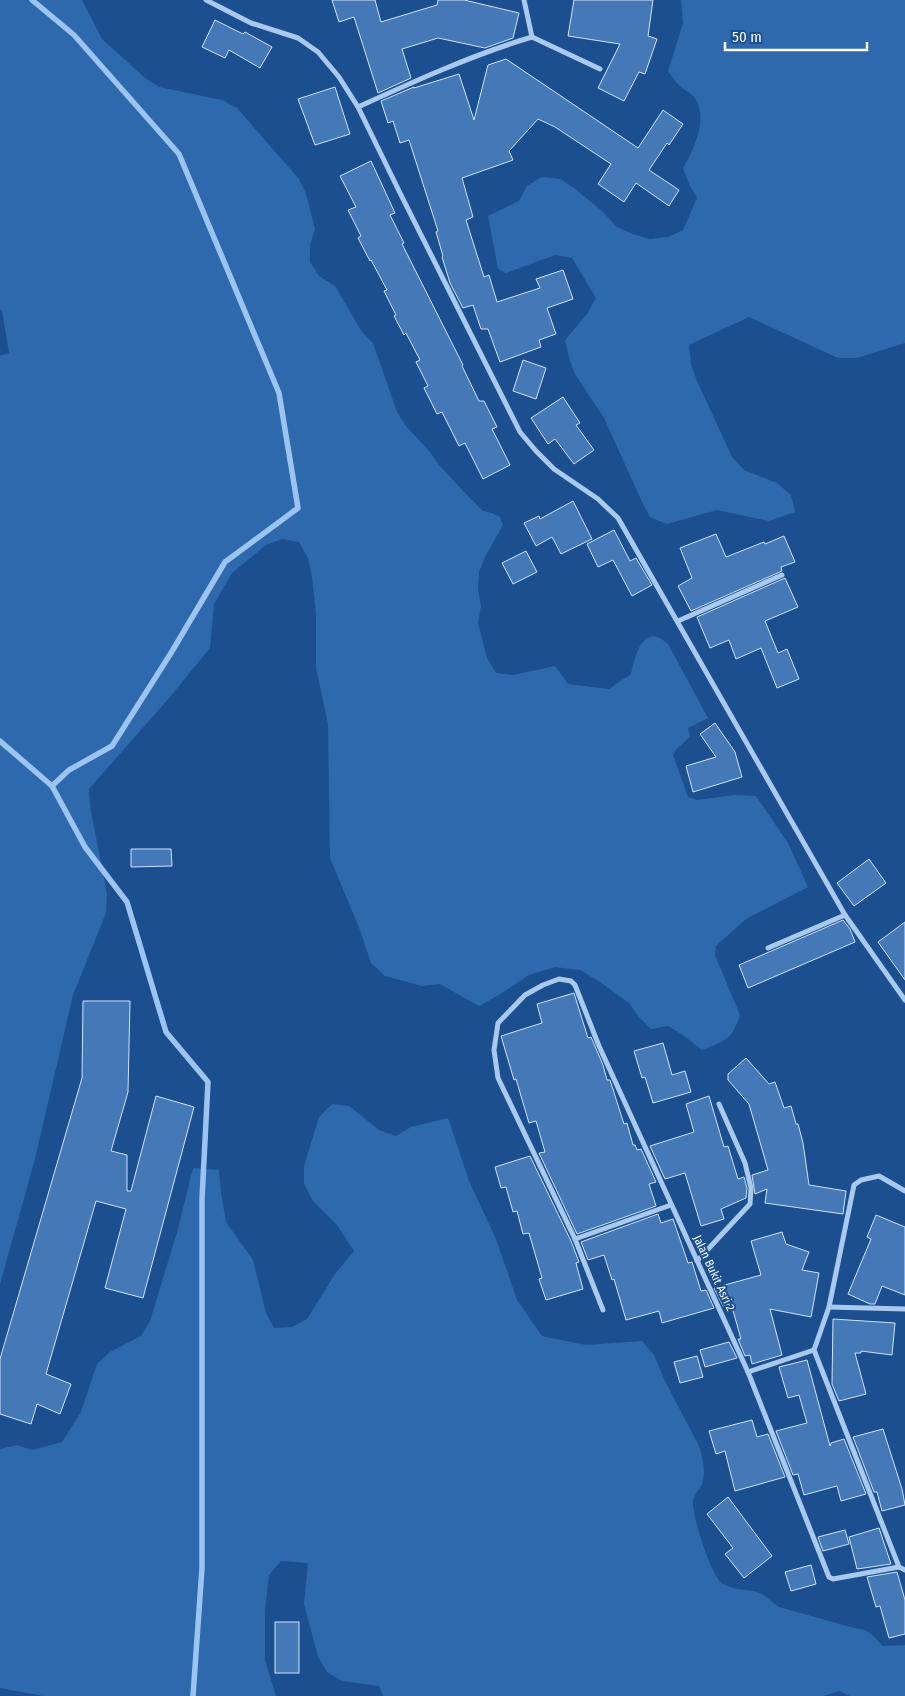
<svg xmlns="http://www.w3.org/2000/svg" width="905" height="1696" font-family="'Fira Sans Condensed',sans-serif">
	<style>
		.green { fill: #2e69ad }
		.lines { fill: none; stroke-linecap: round; stroke-linejoin: round }
		.stream { stroke: #9cc4f0; stroke-width: 5.5 }
		.building { fill: #4478b7; stroke: #cfe3fa }
		.minor { stroke: #a9c9ee; stroke-width: 5 }
		.labels { text-anchor: middle; dominant-baseline: central; stroke-width: 4; stroke-linejoin: round; paint-order: stroke }
		.street-label { font-size: 12px; fill: #fff; stroke: #1b4f8f }
	</style>
	<rect width="100%" height="100%" fill="#1b4f8f"/>
	<g class="green">
		<path d="M0 0H82L102 39 144 77 159 87 222 100 237 108 299 179 306 194 315 229 310 245V262L319 276 335 286 362 332 373 343 397 412 406 426 430 452 440 466 465 493 483 511 492 513 500 517 503 525 485 557 479 572 478 589 481 606 478 623 487 658 496 673 513 675 555 666 568 684 609 689 631 674C635 656 643 621 668 644L708 718 688 728 690 736C684 744 677 746 673 755L688 797 697 800 735 795 756 796 788 843 808 887 746 919 716 946 715 955 740 1015C732 1040 725 1041 702 1050L683 1035 668 1026 651 1029 639 1017 629 1003 600 982 580 970 555 967 529 975 499 995 479 1006 440 984 422 986 385 976 371 963 360 930 330 858 328 724 316 668V614L312 577 308 558 299 542 282 539 266 545 232 573 214 604 210 648 170 697 89 789 90 806 107 894 106 913 73 995 35 1159 0 1284V356L9 353 2 311 0 309Z"/>
		<path d="M681 0H905V343L857 358H838L749 317 689 345 691 364 697 381 732 457 744 470 777 483 791 495 795 512 769 521 717 510 667 524 650 517 642 502 604 418 575 374 569 358 565 340 587 314 596 298 572 258 555 255 506 273 498 269 488 216 519 201 527 186 542 177 560 179 574 188 602 211 617 227 633 234 650 239 668 237 683 230 697 198 689 184 683 168C694 150 710 115 693 96 689 92 684 90 680 86 675 82 672 76 668 71L683 23Z"/>
		<path d="M332 1104 349 1106 379 1130 396 1136 411 1127 448 1118 469 1181 496 1239 517 1300 542 1336 586 1345 642 1341 654 1355 665 1381 699 1446C703 1458 706 1473 702 1484 699 1490 693 1496 693 1501 692 1516 711 1577 723 1584 733 1590 746 1589 757 1592 766 1595 771 1602 779 1607L854 1628C869 1629 873 1636 883 1646L905 1645V1696H850L839 1691 824 1696H383L379 1686 342 1681 327 1672 318 1657 304 1604 308 1563 281 1561 269 1575 265 1610V1660L276 1696H43L0 1688V1449L17 1445 32 1450 62 1442 81 1412 97 1364 110 1352 141 1336 150 1321 178 1229 193 1168 219 1170 221 1193 226 1222 253 1260 266 1313 274 1328 292 1327 307 1319 335 1274 354 1251 337 1225 313 1201 304 1184V1166L319 1117Z"/>
	</g>
	<g class="lines">
		<g class="stream">
			<path d="M32 0 74 35 179 154 279 393 298 508 225 562 171 653 112 746 69 770 52 786"/>
			<path d="M0 741 52 786 85 847 127 902 166 1032 208 1082 202 1199V1568L193 1696"/>
		</g>
	</g>
	<g class="building">
		<path d="M332 0H375L381 22 437 5 438 0H464L519 13 513 38 485 48 438 38 402 49 411 78 378 93 354 17 339 22Z"/>
		<path d="M574 0H653L648 36 657 39 645 74 639 72 624 101 598 88 620 44 568 36Z"/>
		<path d="M215 20 243 34 245 32 272 47 260 68 229 50 225 58 202 47Z"/>
		<path d="M506 59 638 148 663 110 683 124 669 145 667 143 649 170 679 190 669 206 636 183 624 202 598 184 611 164 555 127 538 119 509 151 513 160 462 178 473 217 466 220 484 277 489 275 497 302 540 288 536 279 563 270 573 299 547 308 556 334 539 340 541 347 500 362 488 329H481L473 305 463 308 450 283 442 257 443 256 436 232 438 231 409 140 400 143 393 121 388 123 381 101 414 87V88L459 74 474 120 488 65Z"/>
		<path d="M335 87 350 134 315 145 298 99Z"/>
		<path d="M371 161 395 213 390 215 404 243 402 244 463 365 462 366 479 401H484L497 427 492 429 510 465 483 479 465 443 459 446 442 412 437 414 424 388 428 386 416 362 420 360 406 333 404 335 394 316 396 315 384 291 387 290 371 260 370 261 358 238 361 236 348 210 356 207 340 176Z"/>
		<path d="M523 360 546 368 536 399 513 391Z"/>
		<path d="M563 397 580 423 576 425 594 450 574 464 555 439 548 444 531 418Z"/>
		<path d="M573 501 592 539 561 554 552 537 536 546 524 523 539 516 540 519Z"/>
		<path d="M614 530 630 561 636 558 652 585 632 596 613 560 598 567 587 544Z"/>
		<path d="M716 534 726 557 764 542 765 544 784 536 795 562 781 567 782 571 691 611 678 586 692 578 680 548Z"/>
		<path d="M526 551 537 572 513 584 502 563Z"/>
		<path d="M785 578 798 607 765 621 778 653 787 649 799 679 777 688 761 648 736 659 729 640 710 648 697 617Z"/>
		<path d="M715 723 735 752 742 777 693 792 686 766 716 757 700 734Z"/>
		<path d="M131 849H171L172 866 131 867Z"/>
		<path d="M869 859 886 883 854 906 837 883Z"/>
		<path d="M843 920 850 929 855 942 748 988 739 965Z"/>
		<path d="M905 922V980L878 942Z"/>
		<path d="M574 993 588 1038 591 1037 603 1065 607 1080H610L624 1124 627 1123 633 1145H635L637 1150 641 1149 656 1182 649 1184 656 1206 577 1234 539 1153 545 1152 536 1121 529 1123 516 1079 514 1080 501 1036 542 1023 537 1004Z"/>
		<path d="M83 1001H130L128 1092 111 1151 127 1155V1191H131L156 1096 194 1107 143 1298 105 1288 126 1209 96 1201 46 1374 71 1384 60 1414 37 1404 31 1424 0 1414V1359L82 1078Z"/>
		<path d="M663 1043 672 1075 685 1071 691 1092 653 1103 645 1077 642 1078 634 1051Z"/>
		<path d="M746 1058 769 1084 775 1082 784 1108 791 1106 796 1124H798L803 1143 809 1185 846 1191 843 1214 765 1203 767 1189 755 1194 752 1175 768 1170 749 1104 728 1080V1074Z"/>
		<path d="M709 1096 724 1147 728 1146 738 1179 744 1177 747 1188 746 1198 721 1209 724 1219 701 1226 685 1173 665 1179 650 1146 694 1132 686 1104Z"/>
		<path d="M530 1156 571 1241 579 1262 576 1263 583 1289 546 1300 539 1279 542 1278 529 1233 523 1234 517 1211 513 1212 506 1187 501 1188 495 1167Z"/>
		<path d="M658 1214 661 1223 673 1219 688 1263 692 1262 701 1291 706 1290 714 1308 662 1323 659 1311 626 1320 614 1279 612 1280 604 1255 588 1260 581 1242Z"/>
		<path d="M876 1215 905 1227V1295L882 1286 875 1304H870L848 1294 871 1239 867 1237Z"/>
		<path d="M782 1232 786 1244 809 1252 802 1270 819 1273 811 1317 770 1309 782 1355 752 1364 750 1355 745 1356 738 1339H741L732 1307 730 1308 729 1304 723 1306 714 1288 761 1275 751 1241Z"/>
		<path d="M833 1319 895 1323 892 1355 861 1351V1353H855L866 1394 839 1401 832 1384Z"/>
		<path d="M729 1342 737 1358 705 1367 700 1350Z"/>
		<path d="M697 1356 703 1377 680 1383 674 1362Z"/>
		<path d="M807 1360 830 1446 831 1443 844 1439 866 1494 841 1501 837 1486 804 1495 798 1474 793 1475 776 1431 807 1423 799 1395 788 1398 779 1367Z"/>
		<path d="M752 1420 757 1437 768 1434 785 1477 735 1491 725 1451 716 1454 709 1431Z"/>
		<path d="M883 1429 902 1489 905 1505 882 1511 877 1492H874L853 1437Z"/>
		<path d="M728 1497 772 1556 744 1578 725 1554 733 1548 707 1514Z"/>
		<path d="M879 1528 891 1564 857 1569 849 1537Z"/>
		<path d="M845 1530 849 1544 823 1551 818 1537Z"/>
		<path d="M811 1565 816 1584 791 1591 785 1572Z"/>
		<path d="M897 1572 905 1600V1634L889 1638 880 1606 876 1607 867 1577Z"/>
		<rect x="275" y="1622" width="24" height="51"/>
	</g>
	<g class="lines">
		<g class="minor">
			<path d="M206 0 251 23 298 38 318 52 339 77 358 107 401 195 520 432 536 451 554 469 598 499 618 518 845 915 905 1000"/>
			<path d="M524 0 532 37"/>
			<path d="M358 107C415 81 472 55 532 37L600 69"/>
			<path d="M678 621 782 575"/>
			<path d="M768 948 845 915"/>
			<path d="M575 1239 671 1205"/>
			<path d="M697 1261 750 1204 751 1188 745 1163 719 1104"/>
			<path d="M829 1307 905 1309"/>
			<path d="M603 1310 575 1239 498 1078 494 1050 498 1023 525 995 543 985 559 979 571 981 575 985 599 1046 748 1372 829 1577 833 1579 899 1567"/>
			<path d="M814 1350 899 1567 905 1570"/>
			<path d="M748 1372 814 1350 829 1307 854 1185 861 1180 879 1176 905 1191"/>
		</g>
	</g>
	<g class="labels">
		<g class="street-label">
			<text transform="translate(714 1273) rotate(65)">Jalan Bukit Asri 2</text>
		</g>
	</g>
	<path d="M725 42v8h142v-8" fill="none" stroke="#ffffff" stroke-width="2.5"/>
	<text x="732" y="42" font-size="15" fill="#ffffff" stroke="#1b4f8f" stroke-width="4" paint-order="stroke">50 m</text>
</svg>
